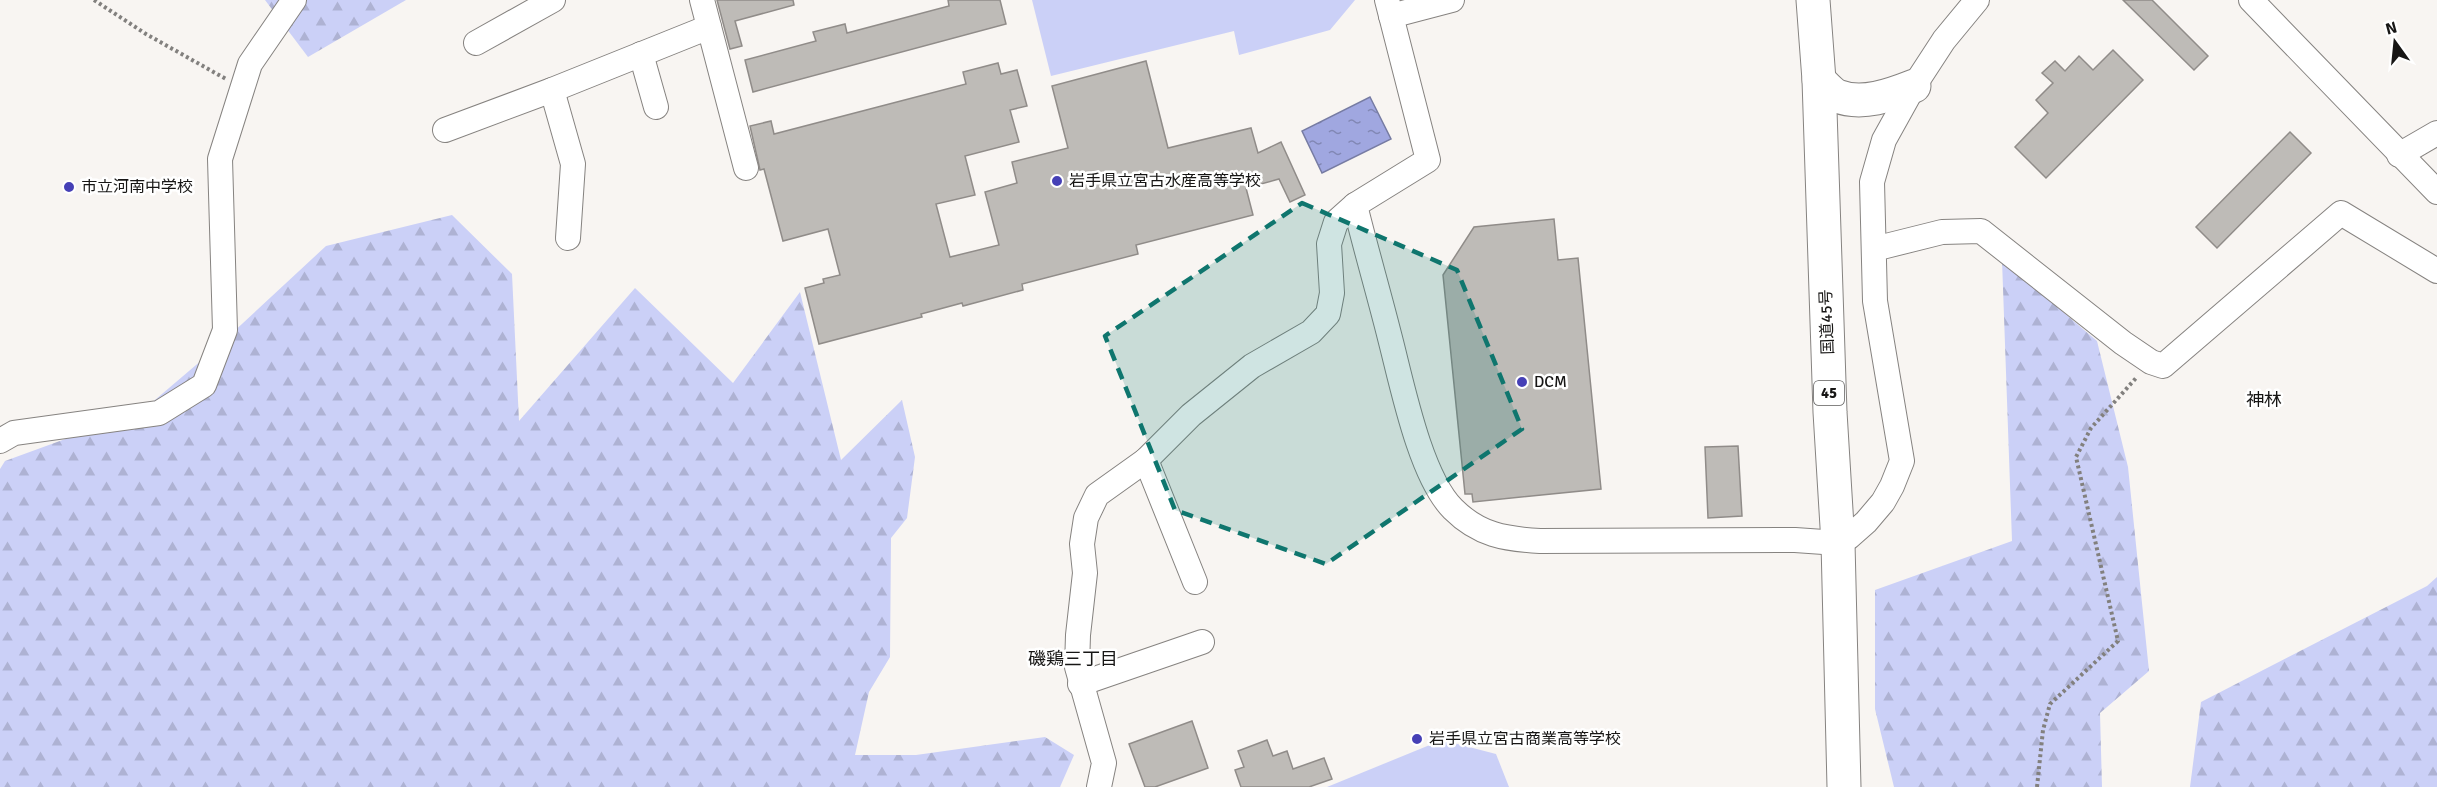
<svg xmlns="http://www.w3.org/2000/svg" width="2437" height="787" font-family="Signika,'Noto Sans JP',sans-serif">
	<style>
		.green { fill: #cbd0f7 }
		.forest { fill: url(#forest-firs) }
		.water { fill: url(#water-ripples); stroke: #777ca3; stroke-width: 1.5 }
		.building { fill: #bebbb7; stroke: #908c89; stroke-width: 1.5 }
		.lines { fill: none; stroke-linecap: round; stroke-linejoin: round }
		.minor-casing { stroke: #868380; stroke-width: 26 }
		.highway-casing { stroke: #868380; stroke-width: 35 }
		.path { stroke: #82807e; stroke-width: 4; stroke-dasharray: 3 3; stroke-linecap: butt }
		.minor { stroke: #fff; stroke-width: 24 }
		.highway { stroke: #fff; stroke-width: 33 }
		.marked { fill: #0f766e; fill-opacity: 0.2; stroke: #0f766e; stroke-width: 4.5; stroke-dasharray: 12 8; stroke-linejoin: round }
		.poi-dot { fill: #4640b6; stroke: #fff; stroke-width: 2 }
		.labels { text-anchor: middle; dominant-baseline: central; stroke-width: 5; stroke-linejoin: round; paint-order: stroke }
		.shield { fill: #fff; stroke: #5d5c5b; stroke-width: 1.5 }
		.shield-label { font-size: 15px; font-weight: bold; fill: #171615 }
		.poi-label { font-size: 16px; fill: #171615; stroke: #fff; text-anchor: start }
		.street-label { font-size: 16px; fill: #171615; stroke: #fff }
		.neighbourhood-label { font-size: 18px; fill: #171615; stroke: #fff }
	</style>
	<defs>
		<pattern id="forest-firs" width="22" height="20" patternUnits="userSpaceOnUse" patternTransform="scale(1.5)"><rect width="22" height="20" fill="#cbd0f7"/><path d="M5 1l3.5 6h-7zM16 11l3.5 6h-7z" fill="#aeb2d3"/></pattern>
		<pattern id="water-ripples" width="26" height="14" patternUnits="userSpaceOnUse" patternTransform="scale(1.5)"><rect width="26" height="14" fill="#a0a7e0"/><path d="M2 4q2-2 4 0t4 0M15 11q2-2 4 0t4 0" fill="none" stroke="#8187b4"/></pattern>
	</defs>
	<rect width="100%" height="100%" fill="#f8f5f2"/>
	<g class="green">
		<path d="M1032 0H1355L1330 30 1239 55 1234 31 1051 76Z"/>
		<path d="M1442 740 1496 754 1509 787H1327Z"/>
	</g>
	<g class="forest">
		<path d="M265 0H406L308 57Z"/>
		<path d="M452 215 512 274 519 421 635 288 733 383 800 292 841 460 902 400 915 457 907 518 891 538 890 657 869 692 855 755H916L1045 737 1074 755 1060 787H0V469L5 461 142 411 216 348 326 246Z"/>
		<path d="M2002 260 2097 341 2128 467 2149 671 2100 713 2102 787H1894L1875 709V590L2012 541Z"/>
		<path d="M2437 577V787H2190L2201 702 2427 586Z"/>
	</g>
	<path class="water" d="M1370 97 1391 139 1322 173 1302 131Z"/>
	<g class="building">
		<path d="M717 0H793L794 5 735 21 742 46 730 49Z"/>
		<path d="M948 0H1000L1006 24 753 92 745 60 816 41 813 32 845 24 847 33 949 6Z"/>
		<path d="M2123 0H2152L2208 56 2194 70Z"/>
		<path d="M2113 50 2143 80 2046 178 2015 147 2048 113 2036 100 2053 83 2042 73 2055 61 2065 71 2079 56 2093 70Z"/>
		<path d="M1146 61 1168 148 1251 128 1258 153 1281 142 1305 195 1290 202 1279 179 1246 188 1253 215 1136 245 1138 254 1022 284 1023 290 963 306 962 303 921 314 922 317 819 344 805 288 824 283 823 279 840 275 828 229 783 241 764 169 760 170 750 126 771 121 774 134 966 84 963 72 998 63 1001 74 1017 70 1027 106 1010 110 1019 142 965 156 975 195 936 204 950 257 999 245 985 192 1017 183 1012 162 1068 148 1052 86Z"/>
		<path d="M2290 132 2311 153 2217 248 2196 227Z"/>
		<path d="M1554 219 1558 260 1578 258 1601 489 1473 502 1472 494H1465L1443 275 1474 227Z"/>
		<path d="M1738 446 1742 516 1708 518 1705 447Z"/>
		<path d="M1192 721 1208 768 1155 787H1145L1129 744Z"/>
		<path d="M1267 740 1273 756 1287 751 1293 769 1324 758 1332 779 1309 787H1241L1235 770 1244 767 1238 751Z"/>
	</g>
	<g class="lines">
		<g class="minor-casing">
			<g id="minor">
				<path d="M702 0 746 168"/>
				<path d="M1387 0 1428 160 1355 205C1366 250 1379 294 1390 338 1402 384 1420 476 1453 509 1479 535 1505 539 1540 541L1795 540 1838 543 1849 537 1866 522 1883 502 1892 486 1902 461 1875 301 1872 182 1884 140 1914 86 1944 40 1977 0"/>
				<path d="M2251 0 2437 192"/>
				<path d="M1391 16 1452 0"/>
				<path d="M476 43 553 0"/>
				<path d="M641 54 656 107"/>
				<path d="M552 90 573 164 568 238"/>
				<path d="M445 130 552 90 709 27"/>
				<path d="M2399 155 2437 133"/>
				<path d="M1874 249 1942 232 1981 231 2123 343 2151 362 2163 366 2341 213 2437 271"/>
				<path d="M0 441 14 433 159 413 204 385 225 330 220 159 250 64 294 0"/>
				<path d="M1146 460 1195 582"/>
				<path d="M1080 684 1202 642"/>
				<path d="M1099 787 1104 763 1077 667 1078 635 1085 573 1082 544 1086 518 1097 495 1146 460 1191 415 1252 366 1311 332 1328 314 1332 293 1329 244 1336 222 1355 205"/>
			</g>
		</g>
		<g class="highway-casing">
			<g id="highway">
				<path d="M1813 0 1819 80 1830 412 1838 543 1844 787"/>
				<path d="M1819 80C1824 85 1831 93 1837 96 1862 106 1891 95 1914 86"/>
			</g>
		</g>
		<g class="path">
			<path d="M94 0 146 34 226 79"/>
			<path d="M2037 787 2043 730 2050 704 2118 641 2076 457 2091 428 2137 377"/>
		</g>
		<use href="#minor" class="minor"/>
		<use href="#highway" class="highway"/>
	</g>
	<path class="marked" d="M1302 203 1457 270 1522 429 1326 564 1175 510 1105 336Z"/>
	<g class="poi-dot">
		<circle cx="1057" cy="181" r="6"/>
		<circle cx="69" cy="187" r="6"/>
		<circle cx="1522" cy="382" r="6"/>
		<circle cx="1417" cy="739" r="6"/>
	</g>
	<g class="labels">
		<rect class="shield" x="1814" y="381" width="30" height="24" rx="4.5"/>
		<g class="shield-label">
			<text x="1829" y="393">45</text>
		</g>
		<g class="poi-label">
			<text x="1069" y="181">岩手県立宮古水産高等学校</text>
			<text x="81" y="187">市立河南中学校</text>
			<text x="1534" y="382">DCM</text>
			<text x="1429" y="739">岩手県立宮古商業高等学校</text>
		</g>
		<g class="street-label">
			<text transform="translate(1827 322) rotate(-92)">国道45号</text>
		</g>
		<g class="neighbourhood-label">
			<text x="2264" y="400">神林</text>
			<text x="1073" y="659">磯鶏三丁目</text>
		</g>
	</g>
	<g transform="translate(2395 42) rotate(345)" stroke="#ffffff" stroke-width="4.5" paint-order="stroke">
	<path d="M0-4.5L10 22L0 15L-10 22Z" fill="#171615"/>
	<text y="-9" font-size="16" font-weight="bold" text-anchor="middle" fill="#171615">N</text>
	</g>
</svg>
